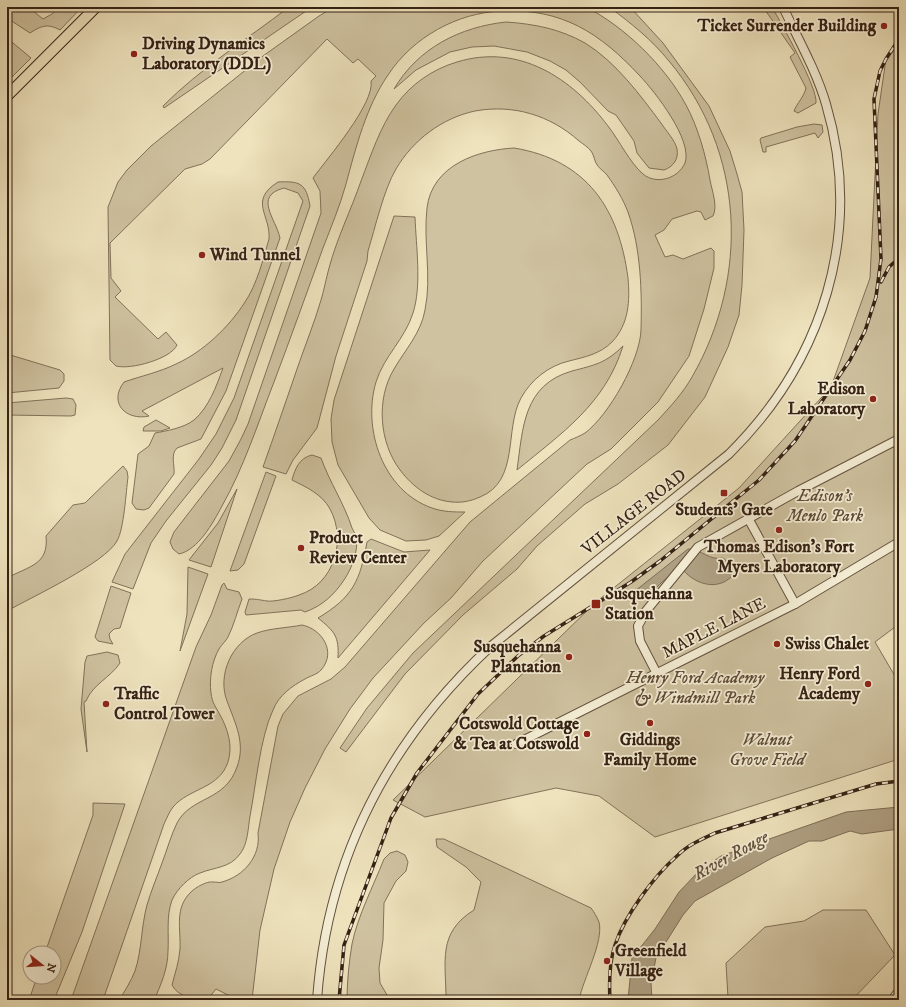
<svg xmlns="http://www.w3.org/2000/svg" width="906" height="1007" font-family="'IM FELL DW Pica',serif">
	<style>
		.green { fill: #cfc2a0; stroke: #82725a }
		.water { fill: #afa184; stroke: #7e6e57 }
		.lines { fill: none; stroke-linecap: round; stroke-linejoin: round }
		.minor-casing { stroke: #63523e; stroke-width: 10 }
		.major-casing { stroke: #352114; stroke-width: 12 }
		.minor { stroke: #f4edd4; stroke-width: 8 }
		.major { stroke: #eee3bd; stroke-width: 10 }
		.rail-casing { stroke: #352114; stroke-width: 3.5 }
		.rail { stroke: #f4edd4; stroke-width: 2; stroke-dasharray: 6; stroke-linecap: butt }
		.poi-dot { fill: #8f2418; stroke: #f4edd4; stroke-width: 1.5 }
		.labels { text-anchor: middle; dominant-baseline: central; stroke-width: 3.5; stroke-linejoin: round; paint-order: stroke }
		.poi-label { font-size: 17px; font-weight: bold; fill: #352114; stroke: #f4edd4; text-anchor: start }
		.park-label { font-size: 17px; font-style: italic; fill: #5c4937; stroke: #f4edd4 }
		.street-label { font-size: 17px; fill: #352114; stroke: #f4edd4 }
		.water-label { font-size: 18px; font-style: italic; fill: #604e3b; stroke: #f4edd4 }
	</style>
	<rect width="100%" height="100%" fill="#eee3bd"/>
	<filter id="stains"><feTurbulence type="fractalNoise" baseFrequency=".005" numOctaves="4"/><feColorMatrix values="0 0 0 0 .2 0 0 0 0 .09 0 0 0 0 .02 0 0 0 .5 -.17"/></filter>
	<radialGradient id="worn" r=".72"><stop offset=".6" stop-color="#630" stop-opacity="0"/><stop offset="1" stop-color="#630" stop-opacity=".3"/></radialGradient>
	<g class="green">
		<path d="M7 7H28L43 19 52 14 59 7H82L60 30C47 23 41 26 30 33L7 18Z"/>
		<path d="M289 7H312L164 108 163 106C201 68 246 40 289 7Z"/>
		<path d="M334 7H586C625 27 665 66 686 105 698 127 706 156 710 180 712 191 718 206 713 216L705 220 701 212 697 211 672 219 664 230 655 235 665 257 673 255 683 259 711 248 714 251V268L704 309 689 356 658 402 611 449 587 464 483 561 451 598 424 623 373 678 350 709 325 749 305 788 290 822 274 869 260 930 252 1000H229L230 996 216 989 207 1000C195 1000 178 997 172 985 175 973 179 962 180 949 181 929 174 908 191 892 196 887 207 881 213 882 217 882 219 883 222 882 244 876 261 856 258 833L278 726 283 714 298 696 331 679 345 667 470 522 570 440C575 438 580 436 585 433 609 415 640 360 641 330 642 291 641 249 628 212 623 199 615 186 607 175 604 171 598 168 596 163 594 159 594 155 591 151 588 147 583 144 579 141 550 115 513 104 475 111 442 118 413 140 396 169 384 189 375 228 368 251L367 261 336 356 317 428 293 460 286 474 263 467C274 436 285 404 296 372 304 348 314 324 321 300 324 290 326 279 329 268 337 238 351 210 361 181 371 155 380 127 396 105 411 84 433 69 457 62 519 43 572 78 608 126 619 140 630 163 643 174 656 185 678 179 685 163 693 140 655 92 640 76 600 33 562 8 501 11 457 13 413 37 388 75 366 107 356 147 346 184 340 206 331 227 323 248 307 292 291 337 274 382 258 423 244 467 222 506 213 523 198 550 179 554L173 549 170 542 174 532 229 461 241 439 248 424 321 213 320 191 313 178C327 159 375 103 371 81L376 76 358 59 353 63 327 39 210 159 202 164 185 169 110 243 111 278 121 291 115 297 158 339 166 332 177 345C171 359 130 370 116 366L110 360 108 207 118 182 127 170 151 146 263 56 319 16Z"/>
		<path d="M609 7H630L663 43 709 106 730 151 737 174 742 192 744 230 742 285 739 315 728 347 705 397 668 445 618 484 585 504 537 546 517 569 463 615 405 674 346 752 340 748 367 708 413 653 658 420C670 407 683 393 692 377 750 276 745 152 669 61 652 40 631 23 609 7Z"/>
		<path d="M763 7H772C781 23 818 88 816 103L798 113 794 111C797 103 804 97 806 88L790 57 795 53Z"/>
		<path d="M506 22C535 24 560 29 585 43 616 62 640 95 661 123 666 131 675 140 677 149 679 159 673 167 664 170L649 168 637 153 634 141 616 115 608 111 580 82 566 70 550 61 527 52 494 46 472 47 450 52 416 70 394 89C418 48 460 27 506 22Z"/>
		<path d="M7 38 31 58 7 82Z"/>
		<path d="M899 45V624L875 642 899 683V759L655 837 599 796 556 788 425 817 393 800 596 602 739 488 831 387 870 278 878 114 886 59Z"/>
		<path d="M814 124 822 125 823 132 818 138 815 133 766 147V152H763L760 140 761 138 797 127Z"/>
		<path d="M514 148C587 160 619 209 628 278 630 301 629 324 612 342 600 354 585 357 569 361 548 366 531 380 521 398 504 429 520 481 480 497 471 501 462 503 452 502 430 500 413 487 400 470 379 442 376 399 394 369 405 350 421 333 425 310 432 276 423 242 427 208 432 165 478 150 514 148Z"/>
		<path d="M278 182C300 181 306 183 310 206L236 420 222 448 211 465 166 521 151 543 133 589 112 582 125 554 199 459 216 434 234 398 303 201 298 193 284 188C253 196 276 219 280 238L226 391 201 439 177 448C170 455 175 465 174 474L149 508 144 510 136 509 132 503 138 454 149 446 155 433C166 431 184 428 194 420 209 407 216 387 223 368L142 411 149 416C126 421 108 403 124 382 141 376 160 372 176 364 203 352 229 327 245 302 257 284 263 260 269 239 271 215 248 201 278 182Z"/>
		<path d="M394 216 415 217C416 246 422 285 413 313 405 339 384 356 376 382 362 429 383 491 432 508 443 512 454 512 465 512L439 536 426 540 406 541 380 530 369 518 338 465 332 442 331 419 334 400Z"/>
		<path d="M623 346C605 404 562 433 517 470 523 428 523 385 572 371 595 365 606 363 623 346Z"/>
		<path d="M7 354 60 370 64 374V381L59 388 7 393Z"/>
		<path d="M66 398 73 399 76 405 75 415 71 416 7 415V403Z"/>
		<path d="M156 420 170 428 161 431H143L144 427Z"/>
		<path d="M312 455 321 458C330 483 344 503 352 528 353 531 355 533 356 536 359 550 352 568 344 580 334 595 322 606 305 612L301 610 246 615 245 612 249 599C257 599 260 600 267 601 273 602 292 598 299 595 334 584 347 540 330 509 322 494 306 487 292 480 295 469 299 458 312 455Z"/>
		<path d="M123 466 127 471 128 477C126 492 124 529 117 541 105 563 32 597 7 611V578C29 566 49 565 46 536L73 505 85 503Z"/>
		<path d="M266 472 276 476 244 564 238 570 230 571Z"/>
		<path d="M237 489 211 567 189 560 218 523Z"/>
		<path d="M371 539 404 552 430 550 338 658C339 636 335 632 318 618 353 597 360 581 367 542Z"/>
		<path d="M188 567 208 574 180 651 187 614Z"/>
		<path d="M224 583 227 589 239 592 242 599C237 612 234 625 228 637 226 641 222 644 219 649 212 661 209 679 211 693 212 703 216 707 220 715 228 729 233 746 228 762 219 789 189 788 173 807 169 812 167 818 164 824L103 1000H71L196 647 211 615 222 585Z"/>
		<path d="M111 586 131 593 120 628 114 629 109 634 110 639 113 644 98 641 95 637Z"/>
		<path d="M302 625C322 629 337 652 321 670 318 674 310 676 305 679 292 686 279 695 273 710 260 738 256 785 250 816 248 828 248 844 240 854 230 868 215 867 200 873 189 877 177 889 172 900 166 916 169 934 168 951 168 968 161 985 154 1000H119C125 991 131 981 135 971 142 950 141 927 147 905 151 891 157 877 162 863 167 850 171 835 177 823 191 796 225 802 237 767 246 743 235 723 227 701 217 675 232 642 257 633 271 628 287 628 302 625Z"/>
		<path d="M107 652 118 655 120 663C110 678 93 684 86 701L84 702 87 752 81 709 85 662 87 656Z"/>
		<path d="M93 803 125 804 82 932 54 1000H29L37 977H54V953H45L93 815Z"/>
		<path d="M436 839H444L591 908C594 912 597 917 599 922 604 942 583 979 579 1000H446C446 961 437 933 474 910L481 882 466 867 437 847Z"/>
		<path d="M397 851 405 855 408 862 406 871 396 881 384 903 383 940 379 968 380 983 390 1000H347C347 982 349 962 352 944 358 915 373 887 384 859L390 853Z"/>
		<path d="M823 910H866L895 955 852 1000H730L728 998 726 963 765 927 804 921Z"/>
	</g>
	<g class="water">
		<path d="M688 549C702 549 709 561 723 558L732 566 734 574C720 591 697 586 683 570 661 575 658 593 639 599L635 597V591Z"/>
		<path d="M899 807V829L862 834 850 831 822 841H809L772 858 695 901 683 915 656 958 651 983 652 1000H628L632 958 655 929 679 892 699 871 721 856 846 812Z"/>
	</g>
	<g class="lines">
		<g class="minor-casing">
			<g id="minor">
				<path d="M748 518 795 604"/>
				<path d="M657 674 640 641 638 626 646 611 698 547 798 491 899 439"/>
				<path d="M516 744 795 604 899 542"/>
				<path d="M317 1000C327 860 388 742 490 647L729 454C823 361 864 233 826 104 816 70 798 39 783 7"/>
				<path d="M892 1000 899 991"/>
			</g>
		</g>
		<g class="major-casing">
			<path id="major" d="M7 96 96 7"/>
		</g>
		<use href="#minor" class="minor"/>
		<use href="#major" class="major"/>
		<g class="rail-casing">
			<g id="rail">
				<path d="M881 282 889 267 899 258"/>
				<path d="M339 1000 344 945 391 818 417 773 478 694 519 655 544 636 631 582 660 561 759 480 795 441 850 360 865 331 876 297 881 259 874 99 880 71 886 59 899 39"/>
				<path d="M610 1000C609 982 609 963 615 945 625 915 654 876 678 855 688 845 702 839 715 833L876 784 899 781"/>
			</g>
		</g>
		<use href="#rail" class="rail"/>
	</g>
	<g class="poi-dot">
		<circle cx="884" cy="26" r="4"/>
		<circle cx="134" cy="54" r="4"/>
		<circle cx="202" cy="255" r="4"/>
		<circle cx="873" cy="399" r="4"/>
		<rect x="720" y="489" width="8" height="8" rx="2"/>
		<circle cx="779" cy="530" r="4"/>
		<circle cx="301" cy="548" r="4"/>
		<rect x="591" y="599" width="10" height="10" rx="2"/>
		<circle cx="777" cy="644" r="4"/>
		<circle cx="569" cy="657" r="4"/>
		<circle cx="868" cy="684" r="4"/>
		<circle cx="106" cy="704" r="4"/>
		<circle cx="650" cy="723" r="4"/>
		<circle cx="587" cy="734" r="4"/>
		<circle cx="607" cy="961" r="4"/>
	</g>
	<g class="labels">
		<g class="poi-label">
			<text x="876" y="26" text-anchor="end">Ticket Surrender Building</text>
			<text x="142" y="44">Driving Dynamics<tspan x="142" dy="20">Laboratory (DDL)</tspan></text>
			<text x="210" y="255">Wind Tunnel</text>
			<text x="865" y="389" text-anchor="end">Edison<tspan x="865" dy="20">Laboratory</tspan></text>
			<text x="724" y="510" text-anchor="middle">Students' Gate</text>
			<text x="309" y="538">Product<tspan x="309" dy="20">Review Center</tspan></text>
			<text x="779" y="547" text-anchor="middle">Thomas Edison’s Fort<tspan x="779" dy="20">Myers Laboratory</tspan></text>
			<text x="605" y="594">Susquehanna<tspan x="605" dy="20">Station</tspan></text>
			<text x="785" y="644">Swiss Chalet</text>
			<text x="561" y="647" text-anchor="end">Susquehanna<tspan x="561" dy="20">Plantation</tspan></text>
			<text x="860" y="674" text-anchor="end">Henry Ford<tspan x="860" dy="20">Academy</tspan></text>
			<text x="114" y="694">Traffic<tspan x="114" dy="20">Control Tower</tspan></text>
			<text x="579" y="724" text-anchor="end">Cotswold Cottage<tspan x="579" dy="20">&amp; Tea at Cotswold</tspan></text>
			<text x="650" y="740" text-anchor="middle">Giddings<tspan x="650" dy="20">Family Home</tspan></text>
			<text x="615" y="951">Greenfield<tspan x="615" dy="20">Village</tspan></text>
		</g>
		<g class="park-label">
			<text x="825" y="496">Edison's<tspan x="825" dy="20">Menlo Park</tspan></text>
			<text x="695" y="678">Henry Ford Academy<tspan x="695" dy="20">&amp; Windmill Park</tspan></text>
			<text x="767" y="740">Walnut<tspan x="767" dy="20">Grove Field</tspan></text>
		</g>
		<g class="street-label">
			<text transform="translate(634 512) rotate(-38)">VILLAGE ROAD</text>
			<text transform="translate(714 628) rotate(-27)">MAPLE LANE</text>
		</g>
		<g class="water-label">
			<text transform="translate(731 856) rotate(-29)">River Rouge</text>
		</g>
	</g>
	<rect width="906" height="1007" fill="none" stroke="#eee3bd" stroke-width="24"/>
	<rect x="8" y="8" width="890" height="991" fill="none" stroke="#352114" stroke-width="2"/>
	<rect x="12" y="12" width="882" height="983" fill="none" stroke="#352114"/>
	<g transform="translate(42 965) rotate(107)"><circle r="19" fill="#f4edd4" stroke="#a89b87"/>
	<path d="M0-3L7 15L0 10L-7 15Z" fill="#8f2418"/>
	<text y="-6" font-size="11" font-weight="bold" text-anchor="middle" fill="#352114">N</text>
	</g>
	<rect width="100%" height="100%" filter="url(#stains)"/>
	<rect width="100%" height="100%" fill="url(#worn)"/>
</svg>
